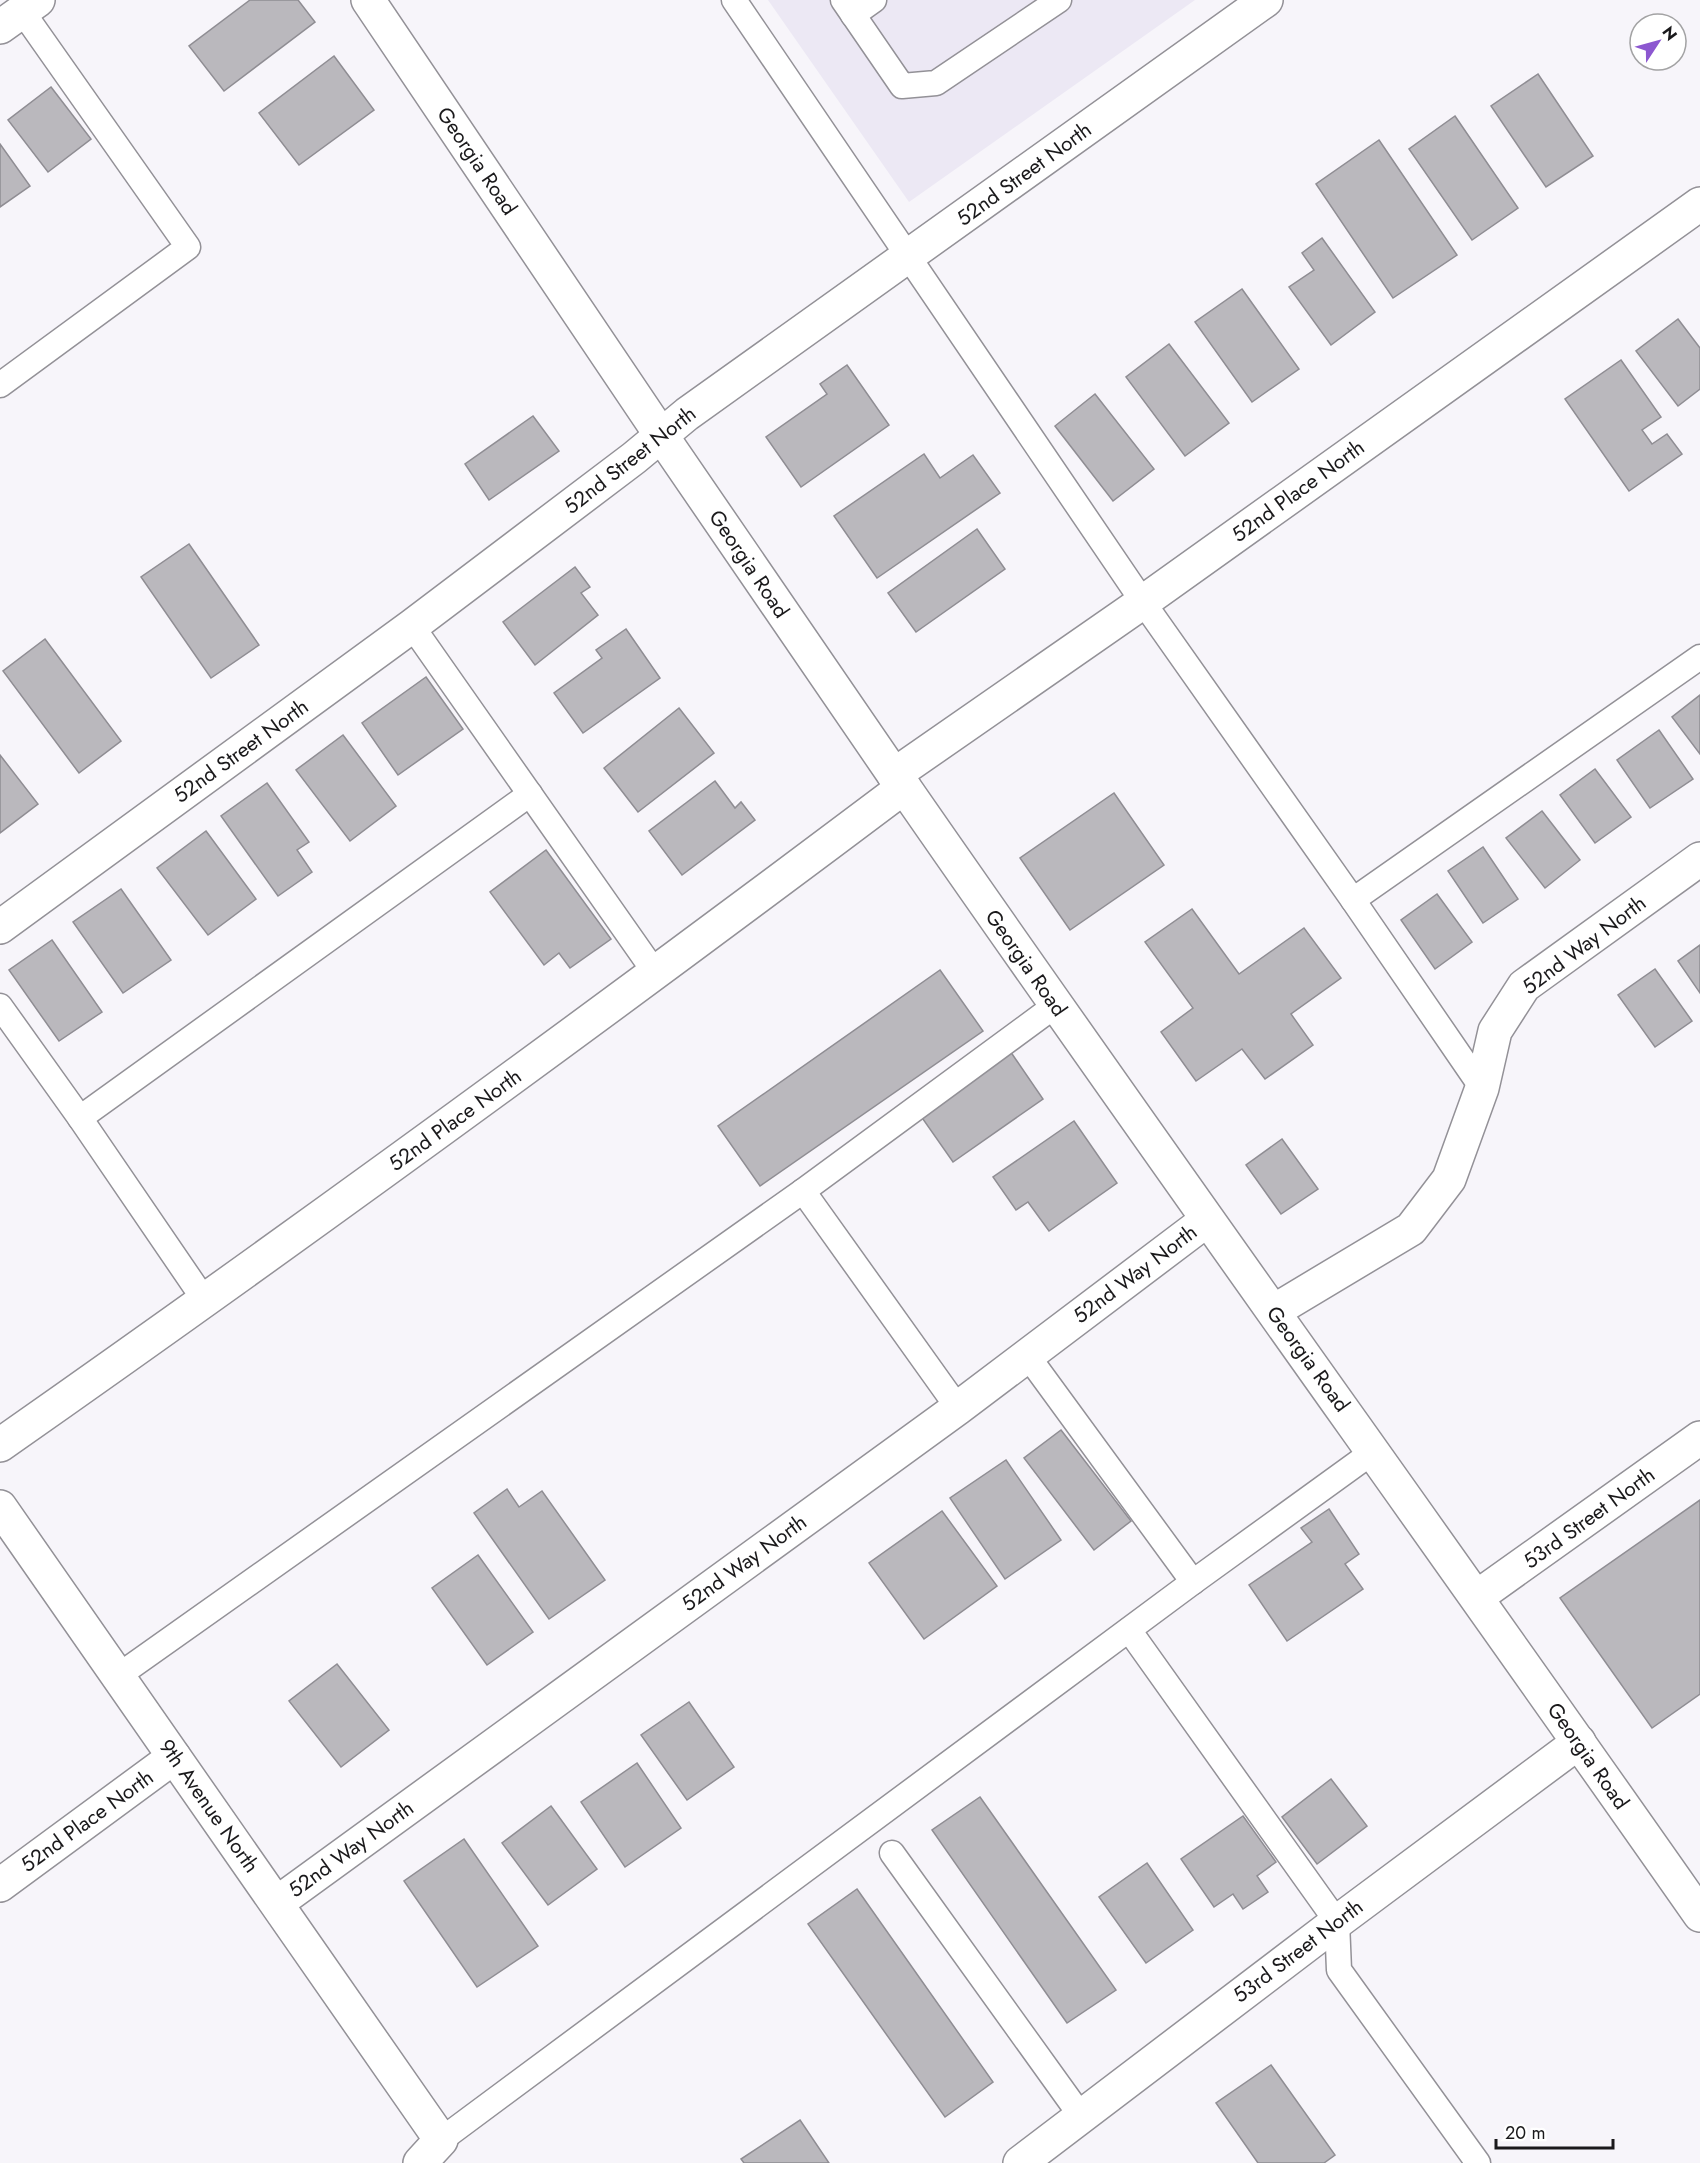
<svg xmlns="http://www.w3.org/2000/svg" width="1700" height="2163" font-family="Jost,sans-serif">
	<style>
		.built { fill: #ece8f4 }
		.building { fill: #bab8bd; stroke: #8f8d93; stroke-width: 1.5 }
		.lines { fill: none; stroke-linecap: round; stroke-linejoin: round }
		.lane-casing { stroke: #939197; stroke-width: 27 }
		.street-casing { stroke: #939197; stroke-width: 36 }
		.lane { stroke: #fff; stroke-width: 24 }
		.street { stroke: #fff; stroke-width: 33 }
		.labels { text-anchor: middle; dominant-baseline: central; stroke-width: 5; stroke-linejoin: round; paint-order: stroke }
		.street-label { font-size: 21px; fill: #1a191b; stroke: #fff }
	</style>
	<rect width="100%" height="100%" fill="#f7f5fa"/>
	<path class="built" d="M768 0H1195L909 202Z"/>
	<g class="building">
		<path d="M250 0H298L315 22 224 91 189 46Z"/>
		<path d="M334 56 374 110 299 165 259 113Z"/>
		<path d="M1538 74 1593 156 1546 187 1491 106Z"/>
		<path d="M51 87 91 139 48 172 8 120Z"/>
		<path d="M1455 116 1518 208 1472 240 1409 149Z"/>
		<path d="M1379 140 1457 255 1393 298 1316 184Z"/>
		<path d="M0 144 30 186 0 207Z"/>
		<path d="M1322 238 1375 312 1331 345 1289 287 1314 270 1302 253Z"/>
		<path d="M1242 289 1299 369 1252 402 1195 322Z"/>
		<path d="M1678 319 1700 348V389L1678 406 1636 351Z"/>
		<path d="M1169 344 1229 423 1185 456 1126 377Z"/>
		<path d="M1621 360 1661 417 1642 430 1652 444 1667 434 1682 454 1629 491 1565 399Z"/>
		<path d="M847 365 889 425 801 487 766 437 827 394 820 384Z"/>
		<path d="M1095 394 1154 469 1113 501 1055 426Z"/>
		<path d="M533 416 559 451 489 500 465 464Z"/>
		<path d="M924 454 940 478 973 455 1000 493 877 578 834 516Z"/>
		<path d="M977 529 1005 569 916 632 888 593Z"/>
		<path d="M189 544 259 645 211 678 141 577Z"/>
		<path d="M575 567 590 587 581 593 598 615 535 665 503 622Z"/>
		<path d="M626 629 660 678 583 733 554 693 602 658 596 650Z"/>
		<path d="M45 639 121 741 79 773 3 671Z"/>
		<path d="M426 677 463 729 398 775 362 723Z"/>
		<path d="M1700 695V754L1672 717Z"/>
		<path d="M679 708 714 753 638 812 604 768Z"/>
		<path d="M1659 730 1693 779 1650 808 1617 760Z"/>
		<path d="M343 735 396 806 350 841 296 770Z"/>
		<path d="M0 755 38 804 0 833Z"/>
		<path d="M1595 769 1631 817 1595 843 1560 795Z"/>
		<path d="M715 781 735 808 741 802 755 820 682 875 649 831Z"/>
		<path d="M267 783 309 842 297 850 312 872 278 896 221 816Z"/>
		<path d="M1114 793 1164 865 1070 930 1020 858Z"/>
		<path d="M1542 811 1580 860 1545 888 1506 838Z"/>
		<path d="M206 831 256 899 208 935 157 868Z"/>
		<path d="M1483 847 1518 899 1483 923 1448 871Z"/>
		<path d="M546 850 611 939 570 968 559 953 544 965 490 892Z"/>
		<path d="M121 889 171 960 123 993 73 922Z"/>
		<path d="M1437 894 1472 942 1435 969 1401 920Z"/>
		<path d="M1192 909 1239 974 1304 928 1341 978 1291 1014 1313 1045 1265 1079 1242 1049 1196 1081 1161 1032 1193 1008 1145 942Z"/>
		<path d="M52 940 102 1012 59 1041 9 970Z"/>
		<path d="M1700 945V993L1678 961Z"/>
		<path d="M1655 969 1692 1021 1655 1047 1618 995Z"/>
		<path d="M940 970 983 1031 760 1186 718 1126Z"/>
		<path d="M1008 1048 1043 1099 953 1162 918 1112Z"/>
		<path d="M1074 1121 1117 1183 1049 1231 1028 1202 1016 1210 993 1177Z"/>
		<path d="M1282 1139 1318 1189 1281 1214 1246 1165Z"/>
		<path d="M1061 1430 1131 1521 1094 1550 1024 1458Z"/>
		<path d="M1006 1460 1061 1540 1005 1579 950 1498Z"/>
		<path d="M507 1489 519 1507 542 1491 605 1580 549 1619 474 1513Z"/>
		<path d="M1700 1500V1694L1652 1728 1560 1598Z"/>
		<path d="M1329 1509 1359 1554 1345 1564 1363 1589 1287 1641 1249 1585 1312 1542 1301 1528Z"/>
		<path d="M942 1511 997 1586 924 1639 869 1563Z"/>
		<path d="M478 1555 533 1632 487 1665 432 1588Z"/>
		<path d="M337 1664 389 1730 341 1767 289 1701Z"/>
		<path d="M689 1702 734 1767 687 1800 641 1735Z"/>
		<path d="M637 1763 681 1828 625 1867 581 1802Z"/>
		<path d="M1331 1779 1367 1826 1317 1864 1282 1817Z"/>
		<path d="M980 1797 1116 1990 1067 2023 932 1830Z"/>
		<path d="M551 1806 597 1869 548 1905 502 1843Z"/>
		<path d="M1243 1816 1276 1862 1257 1876 1268 1892 1243 1909 1233 1894 1214 1907 1181 1859Z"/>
		<path d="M464 1839 538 1946 477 1987 404 1881Z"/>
		<path d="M1147 1863 1193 1930 1146 1963 1099 1897Z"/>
		<path d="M857 1889 993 2082 945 2117 808 1924Z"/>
		<path d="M1271 2065 1335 2155 1324 2163H1258L1216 2103Z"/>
		<path d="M800 2120 829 2163H744L741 2159Z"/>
	</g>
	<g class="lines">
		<g class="lane-casing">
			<g id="lane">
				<path d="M734 0 1143 602 1353 900 1482 1088"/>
				<path d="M843 0 902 86 936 83 1059 0"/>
				<path d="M853 15 874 0"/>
				<path d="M0 385 188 247 22 11"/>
				<path d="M412 626 656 974"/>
				<path d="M1353 900 1700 657"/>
				<path d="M0 1006 80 1118 205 1301"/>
				<path d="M80 1118 530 794"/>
				<path d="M803 1191 958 1408"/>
				<path d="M1027 1355 1193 1582"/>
				<path d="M1129 1630 1337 1922 1339 1970 1478 2163"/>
				<path d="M118 1676 803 1191 1056 1005"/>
				<path d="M892 1853 1081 2116"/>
				<path d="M441 2140 1193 1582 1374 1451"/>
			</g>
		</g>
		<g class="street-casing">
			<g id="street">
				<path d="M368 0 661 435 894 775 904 787C1166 1165 1436 1538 1700 1915"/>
				<path d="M0 27 38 0"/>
				<path d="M894 775 1143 602 1700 204"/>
				<path d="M0 927 412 626 634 458 687 414 1266 0"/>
				<path d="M1274 1311 1411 1229 1449 1179 1482 1088 1495 1031 1524 986 1700 859"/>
				<path d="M0 1445C305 1231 606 1011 904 787"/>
				<path d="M0 1507 441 2140 420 2163"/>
				<path d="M1477 1597 1700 1438"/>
				<path d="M0 1885 174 1757"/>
				<path d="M277 1903 958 1408 1207 1220"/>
				<path d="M1020 2163 1337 1922 1579 1742"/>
			</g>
		</g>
		<use href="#lane" class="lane"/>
		<use href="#street" class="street"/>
	</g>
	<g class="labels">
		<g class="street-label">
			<text transform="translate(477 161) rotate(56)">Georgia Road</text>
			<text transform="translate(1024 174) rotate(-36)">52nd Street North</text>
			<text transform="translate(630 460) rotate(-38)">52nd Street North</text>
			<text transform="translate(1298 491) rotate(-36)">52nd Place North</text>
			<text transform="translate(749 564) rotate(56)">Georgia Road</text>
			<text transform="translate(241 751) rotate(-36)">52nd Street North</text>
			<text transform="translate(1584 945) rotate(-37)">52nd Way North</text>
			<text transform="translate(1026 963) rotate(55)">Georgia Road</text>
			<text transform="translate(455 1120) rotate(-36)">52nd Place North</text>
			<text transform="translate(1135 1274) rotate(-37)">52nd Way North</text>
			<text transform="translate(1308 1359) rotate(54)">Georgia Road</text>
			<text transform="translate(1589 1518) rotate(-36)">53rd Street North</text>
			<text transform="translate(744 1563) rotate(-36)">52nd Way North</text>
			<text transform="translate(1588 1756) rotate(55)">Georgia Road</text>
			<text transform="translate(209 1806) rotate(55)">9th Avenue North</text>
			<text transform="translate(87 1821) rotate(-36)">52nd Place North</text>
			<text transform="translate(351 1849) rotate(-36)">52nd Way North</text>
			<text transform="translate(1298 1951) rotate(-37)">53rd Street North</text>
		</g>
	</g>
	<g transform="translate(1658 42) rotate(54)"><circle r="28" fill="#ffffff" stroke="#a3a3a4" stroke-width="1.5"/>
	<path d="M0-4.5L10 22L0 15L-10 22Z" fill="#8c57d0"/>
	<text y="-9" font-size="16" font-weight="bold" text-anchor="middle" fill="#1a191b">N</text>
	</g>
	<path d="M1496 2139v9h117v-9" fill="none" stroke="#1a191b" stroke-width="3"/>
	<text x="1505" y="2139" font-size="18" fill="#1a191b" stroke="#ffffff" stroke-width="4.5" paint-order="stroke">20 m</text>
</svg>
